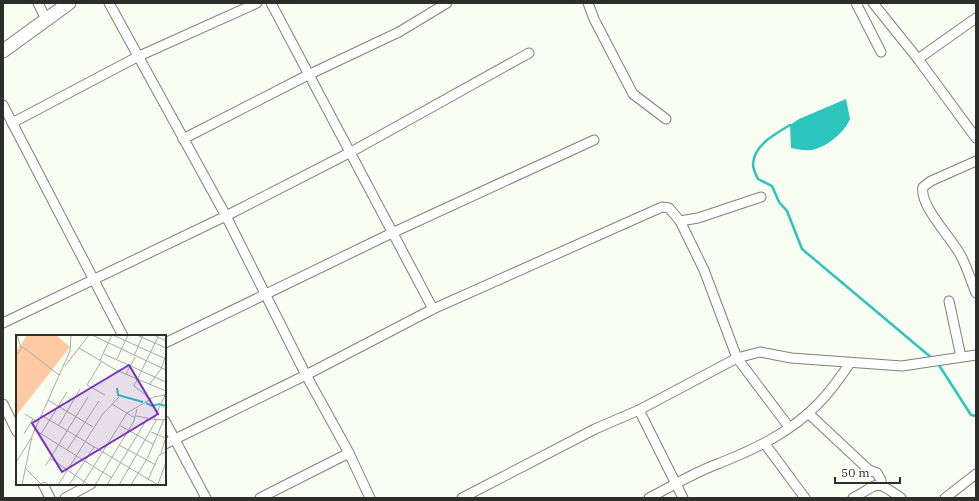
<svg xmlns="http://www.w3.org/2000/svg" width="979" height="501" font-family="'IBM Plex Serif',serif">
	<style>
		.water { fill: #2cc5bd }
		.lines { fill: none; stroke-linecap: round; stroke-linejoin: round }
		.stream { stroke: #2cc5bd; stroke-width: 2.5 }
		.street-casing { stroke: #7e8278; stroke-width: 11 }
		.secondary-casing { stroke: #7e8278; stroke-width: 15 }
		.street { stroke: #fff; stroke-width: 9 }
		.secondary { stroke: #fff; stroke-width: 13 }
		.inset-river { fill: none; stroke: #2cc5bd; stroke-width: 2 }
		.inset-road { fill: none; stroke: #a7aba3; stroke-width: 1 }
		.view { fill: #7b2cbf; fill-opacity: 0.15; stroke: #7b2cbf; stroke-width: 2 }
		.inset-edge { fill: none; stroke: #2d2e2a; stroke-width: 2 }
	</style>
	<rect width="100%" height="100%" fill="#f9fef3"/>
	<path class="water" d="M846 99 850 119C844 133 826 148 811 150 805 151 797 149 791 148L790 125 799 119Z"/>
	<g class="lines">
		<g class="stream">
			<path d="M790 125C775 134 754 145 753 164 753 169 756 175 758 179L772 186 779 202 787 211 802 249 933 359"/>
			<path d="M937 362 971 415 976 416"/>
		</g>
		<g class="street-casing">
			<g id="street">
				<path d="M38 3 46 19"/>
				<path d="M109 3 226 216 306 375 349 453 370 498"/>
				<path d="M271 3 433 309"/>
				<path d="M588 3 594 19 633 94 666 119"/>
				<path d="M856 3 881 52"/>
				<path d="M873 3 918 59 976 138"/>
				<path d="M918 59 976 18"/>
				<path d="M3 105 123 336"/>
				<path d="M12 123 137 57 257 3"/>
				<path d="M183 139 308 75 399 32 447 3"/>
				<path d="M976 161 931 181 923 187C919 206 952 238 961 256 967 267 971 281 976 293"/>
				<path d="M680 221 698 218 761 197"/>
				<path d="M949 301 961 357"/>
				<path d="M3 323 226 216 351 152 529 53"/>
				<path d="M165 343 392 233 594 140"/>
				<path d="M3 404 17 432"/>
				<path d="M639 410 683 498"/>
				<path d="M808 413 869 470 877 473 881 480V484"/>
				<path d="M165 421 206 498"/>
				<path d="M165 444 306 375 433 309 662 207 669 208 680 221 704 270 737 358 789 427"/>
				<path d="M765 444 805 498"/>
				<path d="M43 484 50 498"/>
				<path d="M65 498 91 484"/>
				<path d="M260 498 349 453"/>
				<path d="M462 498 595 429 639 410 737 358 760 352 791 358 902 366 976 355"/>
				<path d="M649 498C672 486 695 472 720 463 755 449 791 432 818 404 830 392 840 378 850 363"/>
				<path d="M853 498C880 484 873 478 901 498"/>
				<path d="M945 498 976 474"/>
			</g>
		</g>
		<g class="secondary-casing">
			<path id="secondary" d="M3 51 69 3"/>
		</g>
		<use href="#street" class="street"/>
		<use href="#secondary" class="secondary"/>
	</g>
	<g transform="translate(16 335)">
		<rect width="150" height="150" fill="#f9fef3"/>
		<path d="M8 0H40L54 12 0 81V16L10 2Z" fill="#ffcaa4"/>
		<path class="inset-river" d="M101 53 102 60 127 67M130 68 136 71 143 69 150 71"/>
		<path class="inset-road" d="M1 0 5 13M76 0 150 35M97 0 150 24M121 0 150 13M138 0 150 6M63 13 100 35 150 56M88 19 150 47M0 20 7 12 43 40M118 21 127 0M101 24 112 0M84 25 96 0M85 27 71 50 89 60M49 31 73 0M110 39 119 22M133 50 145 34 150 20M135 64 118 51 142 2M32 65 77 92M96 69 119 83M9 79 22 87M25 80 142 150M120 81 132 83M138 84 150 58M43 90 64 54M103 90 137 109M19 95 96 143M135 97 150 103M8 99 17 84M25 99 51 57M103 110 140 130M51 115 83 66M145 118 150 102M34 123 73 150M0 127 16 102M30 130 72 62M9 133 25 149 29 147 33 150M132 145 143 120 150 117M142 149 150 127M6 150 16 101 54 16 55 0M42 150 86 80 103 62M53 150 78 112M66 150 111 78 138 62 149 60M79 150 118 86 121 74M91 150 131 84 150 85M103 150 141 84M115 150 132 122 148 84"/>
		<path class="view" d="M113 30 142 79 46 137 16 88Z"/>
		<rect width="150" height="150" class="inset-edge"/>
	</g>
	<rect width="979" height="501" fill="none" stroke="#2d2e2a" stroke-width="8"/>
	<path d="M835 477v6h65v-6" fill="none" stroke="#2d2e2a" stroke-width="2"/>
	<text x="841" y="477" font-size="12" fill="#2d2e2a" stroke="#ffffff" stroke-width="3" paint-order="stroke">50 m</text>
</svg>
